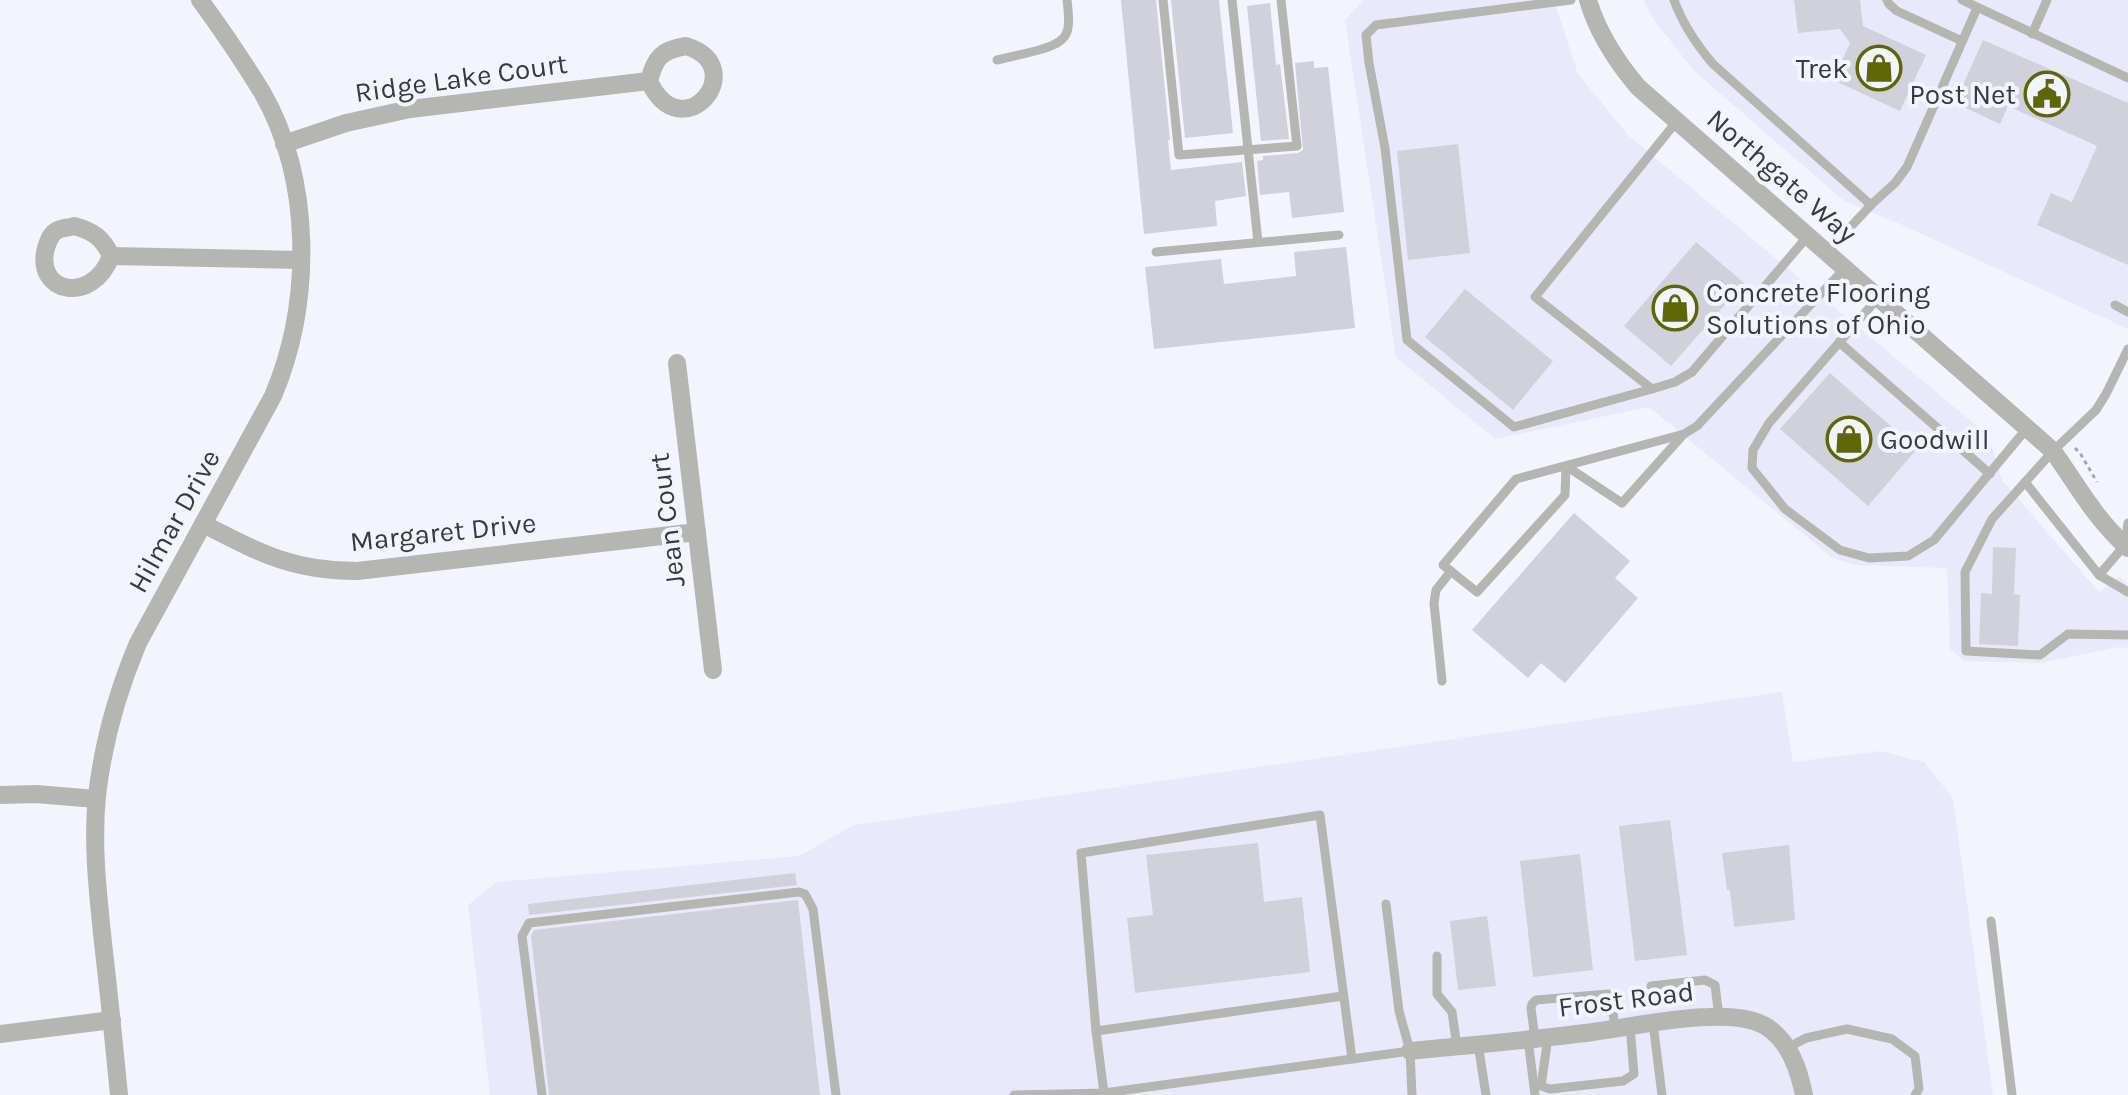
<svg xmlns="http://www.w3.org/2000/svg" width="2128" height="1095" font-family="Karla,sans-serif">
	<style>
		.built { fill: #e8eafc }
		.building { fill: #d0d1db }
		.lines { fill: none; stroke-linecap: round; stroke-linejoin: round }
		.path { stroke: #a6a7af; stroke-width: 3; stroke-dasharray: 4 4; stroke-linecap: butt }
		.service { stroke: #b5b6b1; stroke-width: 9 }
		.minor { stroke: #b5b6b1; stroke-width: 18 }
		.labels { text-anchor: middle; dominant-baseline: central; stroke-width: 8; stroke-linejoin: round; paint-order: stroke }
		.poi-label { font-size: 28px; fill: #393a3e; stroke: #f2f4fe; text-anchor: end }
		.street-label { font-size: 28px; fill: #393a3e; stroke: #f2f4fe }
	</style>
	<rect width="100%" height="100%" fill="#f2f4fe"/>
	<g class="built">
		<path d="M1364 0H1554L1578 74 1629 136 1989 436 2002 480 2099 592 2119 577 2128 585V648L2119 647 2040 663 1964 661 1950 649 1947 568 1854 565 1831 557 1649 407 1495 439 1414 372 1396 357 1345 20Z"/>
		<path d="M1643 0H2128V329L1900 224 1844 201 1693 70 1652 17Z"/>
		<path d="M1782 692 1793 762 1880 751 1924 762 1953 798 1993 1095H490L468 905 497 882 799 856 854 825Z"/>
	</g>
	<g class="building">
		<path d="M1121 0H1156L1170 140H1168L1171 170 1242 162 1246 196 1215 201 1217 226 1144 234Z"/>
		<path d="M1171 0H1219L1233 133 1185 138Z"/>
		<path d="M1794 0H1860L1863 26 1926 55 1900 111 1833 80 1850 43 1840 29 1798 33Z"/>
		<path d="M1270 3 1276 65 1280 64 1289 139 1261 141 1247 6Z"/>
		<path d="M1983 40 2128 103V265L2037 225 2051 193 2072 202 2097 146 2008 106 2000 124 1955 103Z"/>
		<path d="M1314 61V68L1328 67 1344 212 1292 218 1289 192 1260 195 1257 161 1263 160V156L1298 153 1303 150 1295 63Z"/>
		<path d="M1458 144 1470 253 1408 260 1397 151Z"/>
		<path d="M1696 242 1744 283 1671 366 1624 326Z"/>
		<path d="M1346 247 1355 328 1154 349 1145 267 1221 259 1224 284 1296 276 1294 252Z"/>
		<path d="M1465 289 1553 361 1513 410 1425 337Z"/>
		<path d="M1830 373 1917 449 1868 506 1780 429Z"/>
		<path d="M1574 513 1630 561 1615 578 1638 598 1565 683 1541 663 1528 678 1472 630Z"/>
		<path d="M1993 547 2016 548 2014 594 2020 595 2018 646 1979 644 1981 593 1992 594Z"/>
		<path d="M1670 820 1687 955 1635 961 1619 826Z"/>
		<path d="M1258 843 1264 902 1302 897 1310 972 1135 993 1127 918 1153 915 1146 855Z"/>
		<path d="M1789 845 1795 920 1734 927 1730 890H1727L1722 853Z"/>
		<path d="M1580 854 1593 970 1533 977 1520 861Z"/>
		<path d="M795 873 797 885 529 915 528 904Z"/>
		<path d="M798 900 820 1095H549L531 935 534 930Z"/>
		<path d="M1487 916 1496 986 1458 990 1450 921Z"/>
	</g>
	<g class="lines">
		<path class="path" d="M2075 448 2080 453 2097 482"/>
		<g class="service">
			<path d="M1163 0 1179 155 1297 146 1281 0"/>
			<path d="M1232 0 1258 242"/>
			<path d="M1571 0 1376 25 1366 35 1369 63 1385 148 1407 340 1514 427 1652 389"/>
			<path d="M1674 0C1683 25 1696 44 1713 64L1871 205"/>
			<path d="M1887 0 1889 4 1897 11 1962 41"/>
			<path d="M1962 0 2128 78"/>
			<path d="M2032 34 2047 0"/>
			<path d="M997 60C1010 57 1023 54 1035 51 1070 42 1071 34 1067 0"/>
			<path d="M1677 121 1535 297 1652 389 1675 382 1692 372 1807 237"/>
			<path d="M1156 252 1339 235"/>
			<path d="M1826 253 1873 203 1895 183 1907 167 1977 8"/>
			<path d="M1878 298 1769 423 1753 450 1752 468 1785 509 1840 550 1869 558 1908 556 1934 540 2028 427"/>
			<path d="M2115 305 2128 312"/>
			<path d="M1839 342 1990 474"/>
			<path d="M2128 349 2106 394 2096 410 2053 451 1992 519 1965 572 1966 651 2040 655 2068 634 2128 635"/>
			<path d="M1566 466 1565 495 1477 592 1443 565 1516 479 1684 434 1697 426 1844 269"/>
			<path d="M1566 466 1622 503 1682 436"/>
			<path d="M2025 482 2099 575"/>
			<path d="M2128 523 2125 545 2099 575 2128 592"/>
			<path d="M1442 681 1434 603 1436 590 1451 571"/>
			<path d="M1386 904 1399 1011 1410 1051 1412 1095"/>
			<path d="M1991 921 2012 1095"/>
			<path d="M1437 956V994L1452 1012 1457 1047"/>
			<path d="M1651 986 1705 980 1715 985 1719 1017"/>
			<path d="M1653 1023 1662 1095"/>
			<path d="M1096 1031 1343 996"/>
			<path d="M1548 1037 1541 1086 1550 1089 1623 1081 1634 1074 1630 1026"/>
			<path d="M1528 1039 1535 1095"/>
			<path d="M1535 1039 1531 1008 1532 1004 1536 1000 1608 994 1611 997 1615 1028"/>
			<path d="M1478 1044 1486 1095"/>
			<path d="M1787 1048 1806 1038 1847 1029 1892 1039 1915 1056 1919 1089 1915 1095"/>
			<path d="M1104 1093 1096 1031 1081 853 1320 815 1352 1059"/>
			<path d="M542 1095 522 936 529 923 799 892 805 894 813 909 836 1095"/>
			<path d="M1014 1095 1104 1093 1410 1051"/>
		</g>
		<g class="minor">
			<path d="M1588 0C1598 34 1616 61 1638 87L2053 451C2077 485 2096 520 2128 548"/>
			<path d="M686 46C753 67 682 152 649 81 655 57 662 50 686 46Z"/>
			<path d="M284 144 346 123 410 109 649 81"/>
			<path d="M74 226C93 231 103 238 111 256 93 305 34 294 46 248 48 242 50 235 56 231 60 228 68 228 74 226Z"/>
			<path d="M111 256 301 260"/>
			<path d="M677 363 713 670"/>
			<path d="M203 524C260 553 292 571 357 571L697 532"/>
			<path d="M0 795 36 794 96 799"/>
			<path d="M0 1034 112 1020"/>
			<path d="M1410 1051C1471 1045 1532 1040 1593 1032 1631 1027 1669 1018 1708 1017 1726 1016 1751 1017 1767 1027 1790 1042 1799 1070 1804 1095"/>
			<path d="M119 1095C114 1044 109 993 103 943 98 894 92 845 97 796 103 742 117 693 138 643L273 396C312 304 313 181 262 92 243 61 222 30 200 0"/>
		</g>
	</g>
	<defs>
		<g id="shop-ring" transform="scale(2.3)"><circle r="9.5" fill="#f2f4fe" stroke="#5f6607" stroke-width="1.5"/><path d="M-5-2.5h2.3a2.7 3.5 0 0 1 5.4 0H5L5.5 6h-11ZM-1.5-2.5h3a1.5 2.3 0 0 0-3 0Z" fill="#5f6607"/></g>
		<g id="civic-ring" transform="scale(2.3)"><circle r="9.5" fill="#f2f4fe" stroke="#5f6607" stroke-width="1.5"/><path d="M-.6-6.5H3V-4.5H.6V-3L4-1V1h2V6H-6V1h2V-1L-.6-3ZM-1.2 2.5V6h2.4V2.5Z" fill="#5f6607"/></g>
	</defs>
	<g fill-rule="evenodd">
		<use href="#shop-ring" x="1879" y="68"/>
		<use href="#civic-ring" x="2047" y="94"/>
		<use href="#shop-ring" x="1675" y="308"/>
		<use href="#shop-ring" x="1849" y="439"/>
	</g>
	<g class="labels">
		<g class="poi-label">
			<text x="1848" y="68">Trek</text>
			<text x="2016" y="94">Post Net</text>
			<text x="1706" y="292" text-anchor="start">Concrete Flooring<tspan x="1706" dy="32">Solutions of Ohio</tspan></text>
			<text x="1880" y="439" text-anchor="start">Goodwill</text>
		</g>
		<g class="street-label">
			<text transform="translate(461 78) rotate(-8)">Ridge Lake Court</text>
			<text transform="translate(1782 176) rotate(41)">Northgate Way</text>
			<text transform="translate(667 520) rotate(-97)">Jean Court</text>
			<text transform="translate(174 521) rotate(-61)">Hilmar Drive</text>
			<text transform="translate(443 532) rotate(-6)">Margaret Drive</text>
			<text transform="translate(1626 999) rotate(-7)">Frost Road</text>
		</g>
	</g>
</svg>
